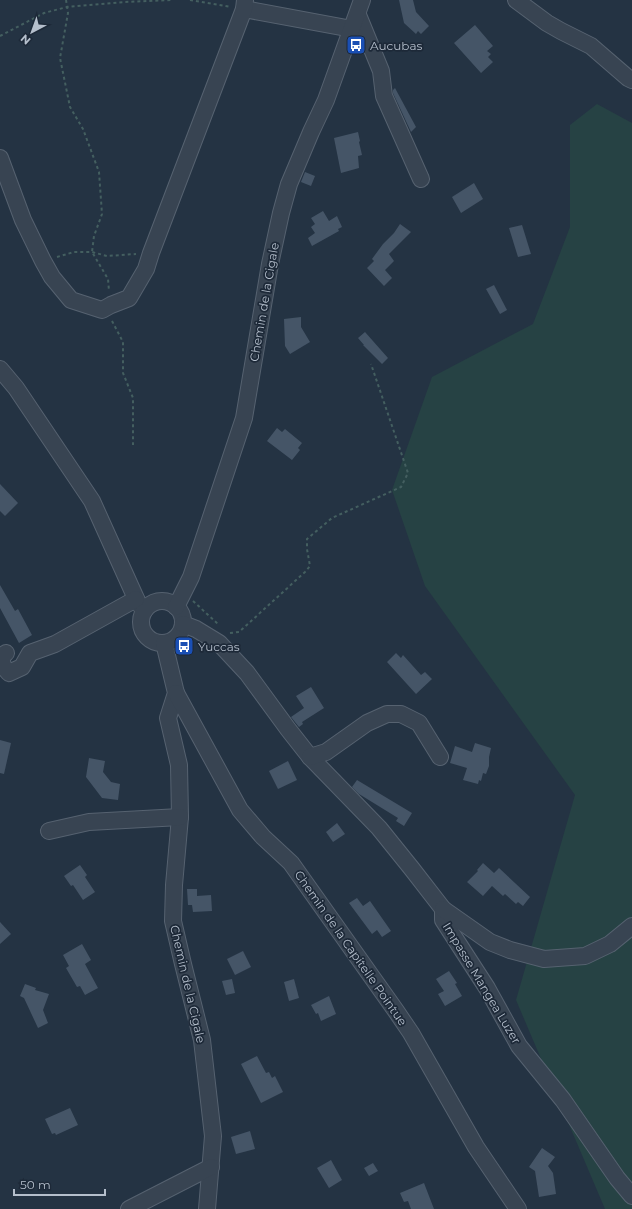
<svg xmlns="http://www.w3.org/2000/svg" width="632" height="1209" font-family="Montserrat,sans-serif">
	<style>
		.green { fill: #264244 }
		.building { fill: #455567 }
		.lines { fill: none; stroke-linecap: round; stroke-linejoin: round }
		.minor-casing { stroke: #566270; stroke-width: 18 }
		.path { stroke: #445f60; stroke-width: 2; stroke-dasharray: 3 3; stroke-linecap: butt }
		.minor { stroke: #384452; stroke-width: 16 }
		.labels { text-anchor: middle; dominant-baseline: central; stroke-width: 3.5; stroke-linejoin: round; paint-order: stroke }
		.poi-label { font-size: 12px; fill: #b5bfcc; stroke: #1d2938; text-anchor: start }
		.street-label { font-size: 12px; fill: #b5bfcc; stroke: #1d2938 }
	</style>
	<rect width="100%" height="100%" fill="#243343"/>
	<path class="green" d="M597 104 632 123V1209H605L516 1000 575 795 425 586 392 490 432 377 533 324 570 227V125Z"/>
	<g class="building">
		<path d="M399 0H413L416 12 429 26 421 34 418 31 416 34 404 23Z"/>
		<path d="M475 25 493 46 487 51 491 54 488 57 493 62 481 73 454 43Z"/>
		<path d="M395 88 416 127 411 132 393 93V90Z"/>
		<path d="M358 132 360 141 359 142 362 155 358 156 359 168 341 173 334 138Z"/>
		<path d="M305 172 315 176 311 186 301 182Z"/>
		<path d="M474 183 483 199 461 213 452 197Z"/>
		<path d="M323 211 329 221 337 216 342 227 338 229 339 231 312 246 308 238 315 233 311 227 315 224 311 218Z"/>
		<path d="M400 224 411 232 389 254 394 261 385 270 392 278 384 286 367 268 374 261 372 259 383 244 394 233Z"/>
		<path d="M522 225 531 254 518 257 509 228Z"/>
		<path d="M494 285 507 310 500 314 486 289Z"/>
		<path d="M301 317V327L310 342 290 354 285 346 284 319Z"/>
		<path d="M365 332 388 358 382 364 363 345H364L358 338Z"/>
		<path d="M277 428 282 432 285 429 302 443 298 448 300 450 292 460 267 441Z"/>
		<path d="M0 484 18 503 5 516 0 511Z"/>
		<path d="M0 585 15 611 18 609 32 635 19 643 0 608Z"/>
		<path d="M396 653 401 658 403 655 421 675 425 672 432 679 416 694 387 662Z"/>
		<path d="M311 687 324 708 302 722 303 724 299 727 291 717 304 708 296 696Z"/>
		<path d="M0 740 11 743 4 774 0 773Z"/>
		<path d="M475 743 491 748 489 757V766L486 774 483 773 481 781 479 780 478 784 463 780 467 768 450 763 455 746 472 752Z"/>
		<path d="M89 758 105 761 103 772 111 782 120 784 118 800 102 798 86 777Z"/>
		<path d="M288 761 297 780 278 789 269 771Z"/>
		<path d="M357 780 412 813 404 826 396 821 398 818 359 794 352 787Z"/>
		<path d="M337 823 345 834 333 842 326 832Z"/>
		<path d="M483 863 494 873 499 868 530 897 523 906 518 902 516 904 505 894 503 896 492 886 483 896 467 882 478 871 477 870Z"/>
		<path d="M80 865 87 875 85 877 95 892 83 900 73 885 71 886 64 876Z"/>
		<path d="M187 889H197V896L211 895 212 911 193 912 192 905H188Z"/>
		<path d="M357 898 363 906 370 901 391 931 382 937 377 930 372 934 349 903Z"/>
		<path d="M0 922 11 934 0 944Z"/>
		<path d="M82 944 91 960 85 964 98 988 85 995 80 986 77 987 66 968 69 966 63 955Z"/>
		<path d="M243 951 251 967 235 975 227 959Z"/>
		<path d="M449 971 457 983 455 984 462 996 445 1006 438 994 444 991 436 979Z"/>
		<path d="M232 979 235 993 226 995 222 981Z"/>
		<path d="M294 979 299 998 289 1001 284 982Z"/>
		<path d="M25 984 36 988 35 990 49 994 43 1010 48 1023 38 1028 24 998 20 996Z"/>
		<path d="M329 996 336 1014 321 1021 318 1013 316 1014 311 1005Z"/>
		<path d="M257 1056 266 1073 269 1072 272 1078 275 1076 283 1092 261 1103 241 1064Z"/>
		<path d="M70 1108 78 1125 56 1135 55 1133 52 1134 45 1119Z"/>
		<path d="M250 1131 255 1149 236 1154 231 1137Z"/>
		<path d="M542 1148 555 1157 548 1166 553 1173 556 1194 539 1197 535 1171 529 1167Z"/>
		<path d="M331 1160 342 1180 329 1188 317 1168Z"/>
		<path d="M373 1163 378 1171 369 1176 364 1168Z"/>
		<path d="M424 1183 434 1209H411L408 1201 404 1202 400 1193Z"/>
	</g>
	<g class="lines">
		<g class="minor-casing">
			<g id="minor">
				<path d="M516 0 547 23 561 31 591 46 628 78 632 80"/>
				<path d="M244 9 352 29"/>
				<path d="M358 15 381 71 384 96 421 179"/>
				<path d="M0 158 23 220 43 261 52 277 71 300 102 310 111 305 129 298 146 269 151 253 244 9 245 0"/>
				<path d="M0 369 16 388 92 501 138 603 145 610"/>
				<circle cx="162" cy="622" r="21"/>
				<path d="M176 607 191 577 244 418 270 264 281 213 289 184 311 132 326 100 362 0"/>
				<path d="M183 624 196 629 219 643 247 673 288 729 310 757 379 828 412 869 443 909V920L487 988 519 1046 563 1100 617 1178 632 1196"/>
				<path d="M164 643 176 693 168 718 179 765 180 817 174 885 173 921 183 964 202 1040 213 1136 207 1209"/>
				<path d="M6 653 1 657 3 666 9 673 22 667 30 653 55 644 136 599"/>
				<path d="M176 693 240 810 263 837 291 863 396 1011 411 1033 476 1147 518 1209"/>
				<path d="M310 757 326 752 367 723 387 714H401L419 723 440 757"/>
				<path d="M49 831 89 822 180 817"/>
				<path d="M443 909 490 942 510 950 544 959 585 956 610 944 632 926"/>
				<path d="M129 1209 211 1167"/>
			</g>
		</g>
		<g class="path">
			<path d="M66 0 68 13 60 58 70 107 83 129 99 172 102 214 94 236 92 252 108 279 109 291"/>
			<path d="M190 0 231 7"/>
			<path d="M0 36 44 13 67 7 125 2 173 0"/>
			<path d="M57 257 74 252H92L107 256 136 254"/>
			<path d="M112 321 123 342V373L133 398V445"/>
			<path d="M193 601 219 625"/>
			<path d="M230 633 239 632 305 572 310 566 307 549V539L332 518 401 487 408 473 371 364"/>
		</g>
		<use href="#minor" class="minor"/>
	</g>
	<defs>
		<g id="bus-square" transform="scale(1)"><rect x="-9" y="-9" width="18" height="18" rx="4" fill="#1a4fb4" stroke="#1d2938"/><path d="M-5-6H5V4H4V6H2V4H-2V6H-4V4H-5ZM-3.5-4V0h7V-4ZM-3.5 1.2v1.5H-2V1.2ZM2 1.2v1.5H3.5V1.2Z" fill="#fff"/></g>
	</defs>
	<g fill-rule="evenodd">
		<use href="#bus-square" x="356" y="45"/>
		<use href="#bus-square" x="184" y="646"/>
	</g>
	<g class="labels">
		<g class="poi-label">
			<text x="370" y="45">Aucubas</text>
			<text x="198" y="646">Yuccas</text>
		</g>
		<g class="street-label">
			<text transform="translate(264 302) rotate(-80)">Chemin de la Cigale</text>
			<text transform="translate(351 948) rotate(55)">Chemin de la Capitelle Pointue</text>
			<text transform="translate(482 983) rotate(59)">Impasse Mangea Luzer</text>
			<text transform="translate(188 984) rotate(77)">Chemin de la Cigale</text>
		</g>
	</g>
	<g transform="translate(32 32) rotate(221)" stroke="#1d2938" stroke-width="3" paint-order="stroke">
	<path d="M0-3L7 15L0 10L-7 15Z" fill="#b5bfcc"/>
	<text y="-6" font-size="11" font-weight="bold" text-anchor="middle" fill="#b5bfcc">N</text>
	</g>
	<path d="M14 1189v6h91v-6" fill="none" stroke="#b5bfcc" stroke-width="2"/>
	<text x="20" y="1189" font-size="12" fill="#b5bfcc" stroke="#1d2938" stroke-width="3" paint-order="stroke">50 m</text>
</svg>
